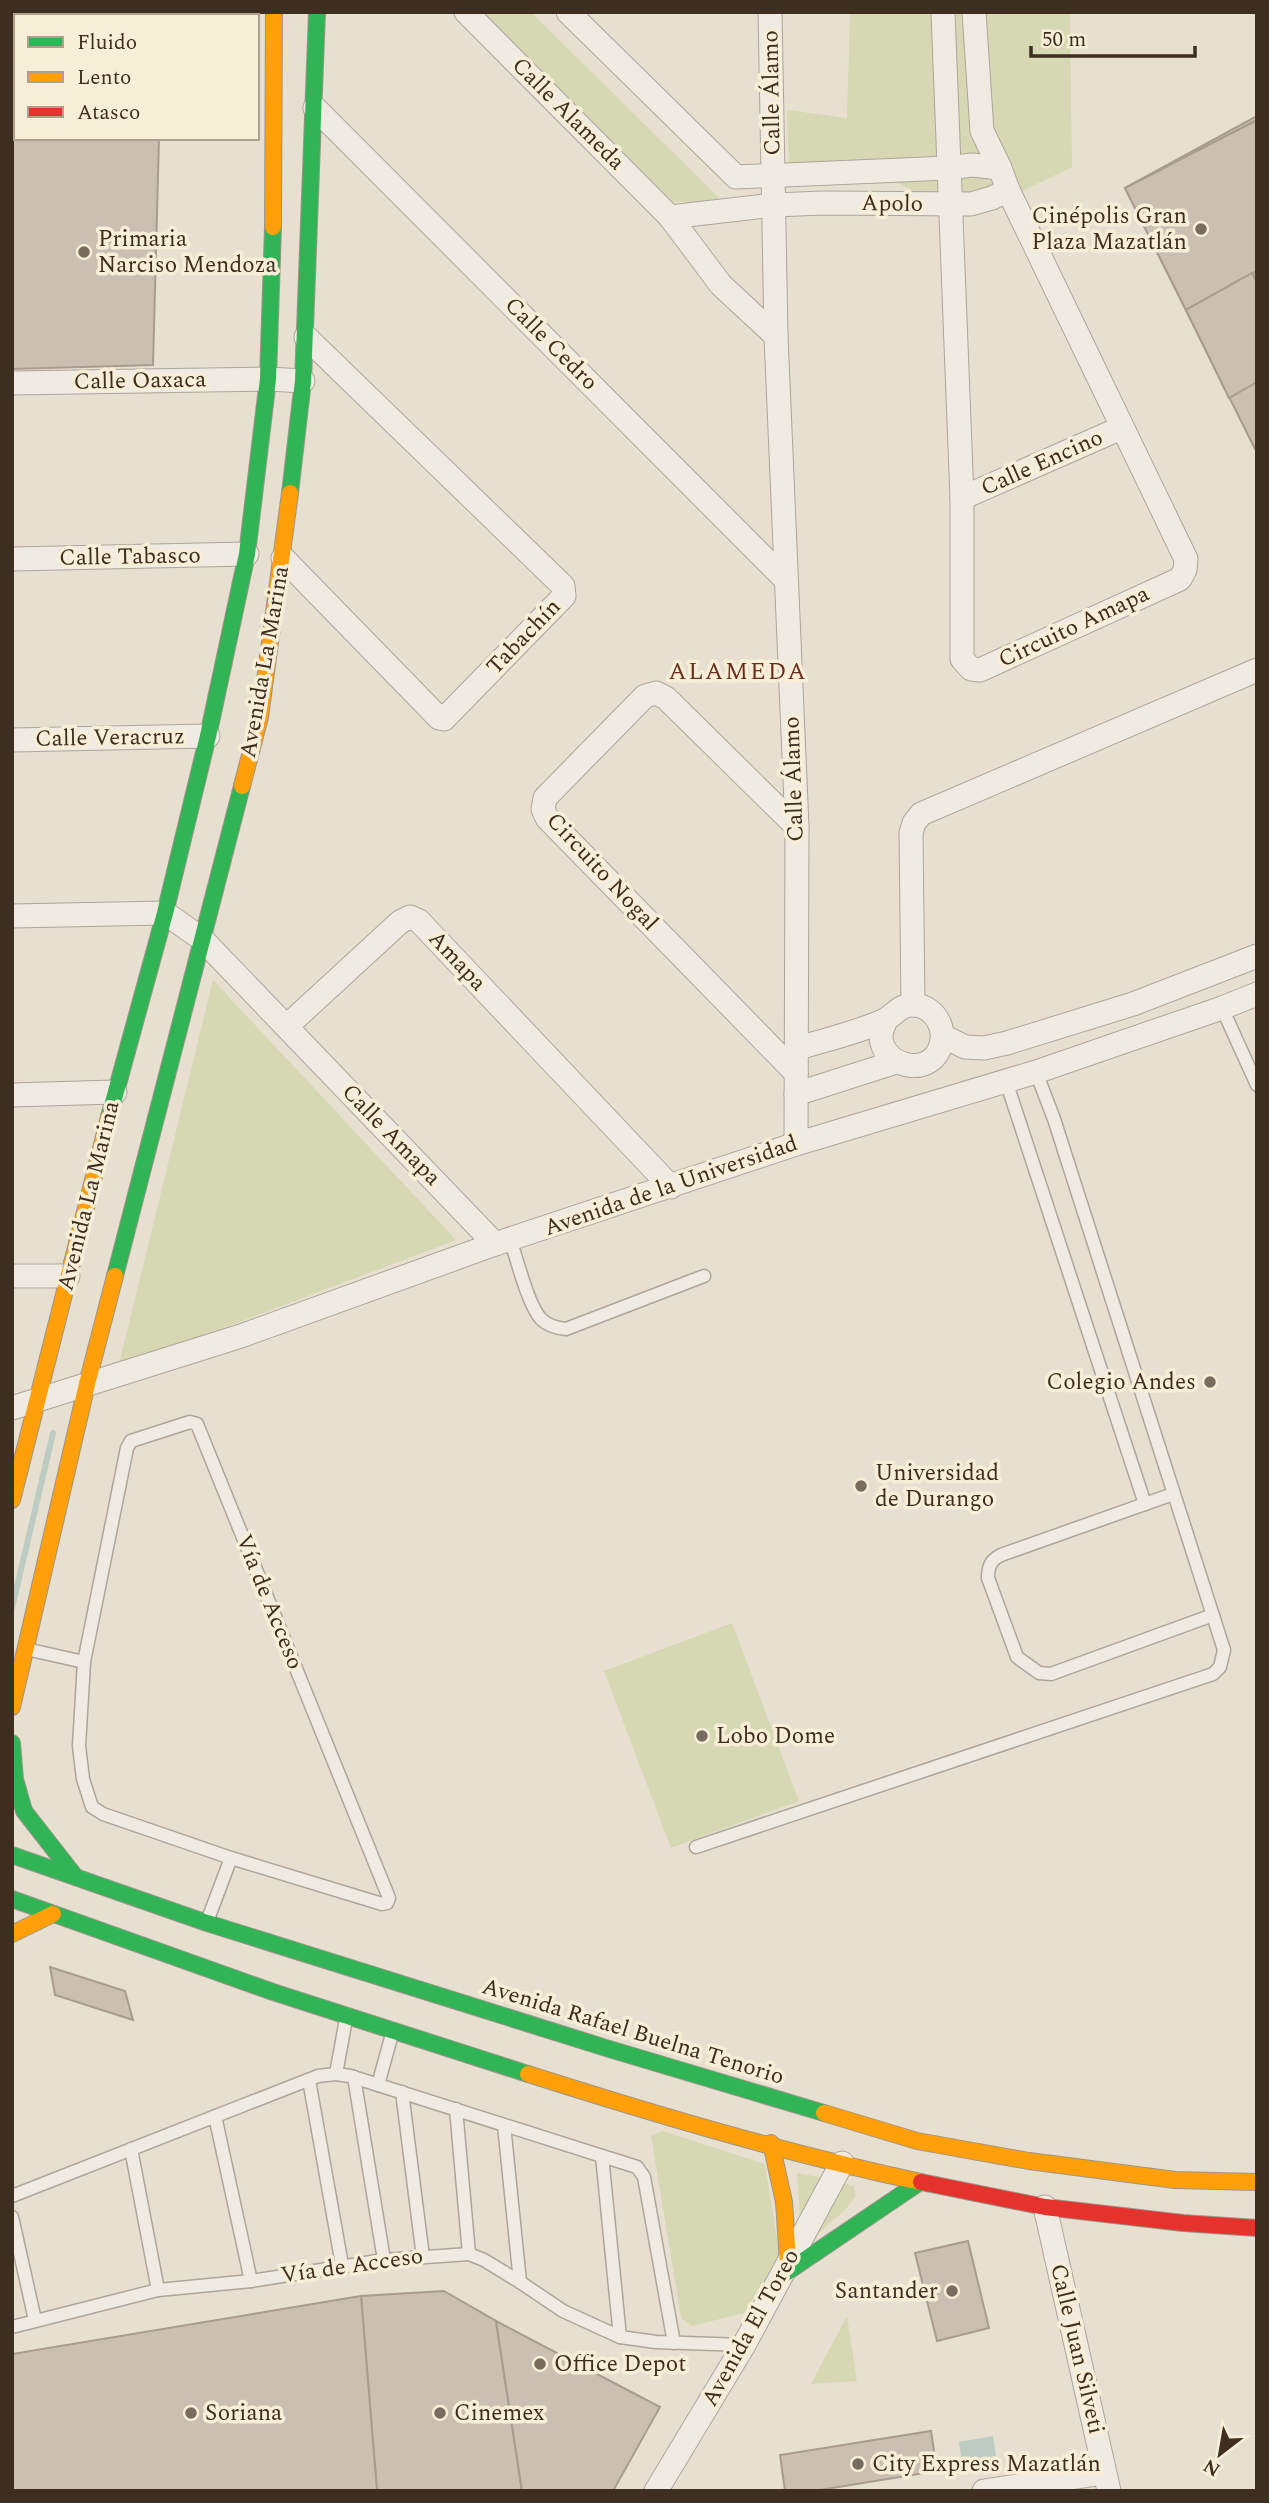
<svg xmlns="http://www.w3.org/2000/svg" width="1269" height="2503" font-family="Spectral,serif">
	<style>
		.green { fill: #d6d7b3 }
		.water { fill: #bcccc2 }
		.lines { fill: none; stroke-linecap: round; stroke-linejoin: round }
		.stream { stroke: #bcccc2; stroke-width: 6 }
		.building { fill: #cbbfb2; stroke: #a89c90; stroke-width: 2 }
		.lane-casing { stroke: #ada599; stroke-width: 15 }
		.street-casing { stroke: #ada599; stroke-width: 25 }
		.fast-casing { stroke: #9c958a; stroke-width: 18 }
		.slow-casing { stroke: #9c958a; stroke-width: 18 }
		.jam-casing { stroke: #9c958a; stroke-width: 18 }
		.lane { stroke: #efebe3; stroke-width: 12 }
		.street { stroke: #efebe3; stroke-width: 23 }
		.fast { stroke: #30b455; stroke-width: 16 }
		.slow { stroke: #ff9f0a; stroke-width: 16 }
		.jam { stroke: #e5322d; stroke-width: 16 }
		.poi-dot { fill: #786c5e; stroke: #f7eed8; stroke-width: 2.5 }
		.labels { text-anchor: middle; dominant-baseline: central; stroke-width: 7; stroke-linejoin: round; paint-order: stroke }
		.street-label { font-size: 23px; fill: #3d2e20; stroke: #f7eed8 }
		.poi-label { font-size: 23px; fill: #3d2e20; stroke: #f7eed8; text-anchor: start }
		.neighbourhood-label { font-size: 24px; letter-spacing: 2px; fill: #6b2e1e; stroke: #f7eed8 }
	</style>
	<rect width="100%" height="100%" fill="#e7e0d1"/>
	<g class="green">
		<path d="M478 12H531L723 202H671Z"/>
		<path d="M850 12H1070L1072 167 1018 193 970 199 914 191 879 174 789 169 787 110 847 118Z"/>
		<path d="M213 980 456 1240 118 1368Z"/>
		<path d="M732 1623 799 1801 671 1848 604 1671Z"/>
		<path d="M663 2131 765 2164 780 2258 744 2313 692 2326 681 2318 651 2136Z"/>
		<path d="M797 2173 824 2178 800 2219Z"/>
		<path d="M845 2183 854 2187 856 2196 846 2209 813 2238 836 2188Z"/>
		<path d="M847 2316 857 2381 811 2384Z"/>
	</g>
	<path class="water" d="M993 2436 996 2456 962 2461 959 2442Z"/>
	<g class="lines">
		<path class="stream" d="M12 1608 53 1433"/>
	</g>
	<g class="building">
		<path d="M12 50H16V138H159L153 365 12 369Z"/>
		<path d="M1257 116V453L1125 188Z"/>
		<path d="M1257 120V271L1186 310 1125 188Z"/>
		<path d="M1252 273 1257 283V382L1229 398 1186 310Z"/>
		<path d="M50 1967 125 1991 133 2020 55 1995Z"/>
		<path d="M968 2241 989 2328 937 2341 915 2253Z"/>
		<path d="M444 2291 496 2321 522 2491H377L361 2296Z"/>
		<path d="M361 2296 377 2491H12V2354Z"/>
		<path d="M496 2321 660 2407 613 2491H522Z"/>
		<path d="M931 2431 937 2471 814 2491H785L780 2455Z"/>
	</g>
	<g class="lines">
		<g class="lane-casing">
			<g id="lane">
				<path d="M1222 1008 1257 1085"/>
				<path d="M1006 1081 1145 1504"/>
				<path d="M510 1239C517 1259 528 1305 541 1319 548 1326 556 1328 566 1329L704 1276"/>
				<path d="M190 1422 197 1424 389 1898 387 1903 382 1904 231 1858 103 1814 92 1807 83 1779 79 1746 84 1662 127 1448 131 1441Z"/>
				<path d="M1173 1494 1001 1555C991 1560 988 1566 988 1578L1017 1657 1039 1673 1051 1674 1213 1615"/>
				<path d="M26 1649 84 1662"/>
				<path d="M696 1847 1213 1674 1220 1667 1224 1650 1054 1119 1036 1072"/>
				<path d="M208 1919 231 1858"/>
				<path d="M336 2074 346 2019"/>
				<path d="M354 2077 384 2260"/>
				<path d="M309 2080 342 2265"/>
				<path d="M378 2085 392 2034"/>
				<path d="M402 2092 423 2257"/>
				<path d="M456 2109 469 2254"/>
				<path d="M215 2116 251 2281"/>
				<path d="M504 2125 520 2282"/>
				<path d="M131 2149 158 2290"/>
				<path d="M12 2196 318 2076 336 2074 350 2076 602 2156"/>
				<path d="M12 2217 35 2320"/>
				<path d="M12 2327 158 2290 251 2281 384 2260 469 2254 484 2260 520 2282 563 2311 620 2337 656 2342 744 2345"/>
				<path d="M620 2337 602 2156 637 2167 644 2177 674 2343"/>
			</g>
		</g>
		<g class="street-casing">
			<g id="street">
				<path d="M466 12 670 217 721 285 776 336"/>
				<path d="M568 12 736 177 948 168 972 165 1000 168"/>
				<path d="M770 12 776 336 797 827 796 1144"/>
				<path d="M943 12 962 498V659L971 669 980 670 1180 579 1185 570 1186 559 1008 190 1000 168 982 131 974 12"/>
				<path d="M12 23H16"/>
				<path d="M315 108 786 580"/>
				<path d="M670 217 774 205 823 203 971 204 992 198 1008 190"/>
				<path d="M12 383 268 379 303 381"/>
				<path d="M962 498 1121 428"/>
				<path d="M283 558 439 718 444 719 564 596 563 586 306 337"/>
				<path d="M12 559 247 554"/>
				<path d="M12 740 208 736"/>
				<path d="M12 916 165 913 202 939 495 1244"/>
				<path d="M913 1005 911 833 914 823 921 814 1257 670"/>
				<path d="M287 1026 400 922 410 917 419 921 671 1187"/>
				<path d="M943 1036 965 1047 984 1048 1007 1043 1133 1004 1257 956"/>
				<path d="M796 1049C824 1040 856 1033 883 1021 894 1016 897 1007 910 1005 934 1003 949 1030 939 1050 926 1078 881 1065 881 1036 881 1031 884 1025 886 1020"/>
				<path d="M796 1073 547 818 543 809 545 798 645 696 656 693 666 698 797 827"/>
				<path d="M796 1094 896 1062"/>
				<path d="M12 1095 115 1092"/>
				<path d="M12 1276H68"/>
				<path d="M12 1408 241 1336 495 1244 796 1144 1036 1072 1222 1008 1257 994"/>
				<path d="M1045 2207 1109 2491"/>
				<path d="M656 2491 744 2345 842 2163"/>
				<path d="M984 2491 1104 2473"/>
			</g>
		</g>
		<g class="fast-casing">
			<g id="fast">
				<path d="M290 493 303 381 317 12"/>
				<path d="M109 1117 165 913 208 736 247 554 268 379 273 227"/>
				<path d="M115 1276 242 786"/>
				<path d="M12 1743 15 1779 24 1811 74 1875"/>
				<path d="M12 1855 207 1923 606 2048 824 2113"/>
				<path d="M12 1899 273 1992 528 2074"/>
				<path d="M781 2276 920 2182"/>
			</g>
		</g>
		<g class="slow-casing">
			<g id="slow">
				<path d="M273 227 274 12"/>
				<path d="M242 786 260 717 290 493"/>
				<path d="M12 1500 109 1117"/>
				<path d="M12 1707 87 1384 115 1276"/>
				<path d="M12 1934 53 1914"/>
				<path d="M528 2074C657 2115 788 2154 921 2182"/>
				<path d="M824 2113 917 2141 1029 2161 1175 2180 1257 2182"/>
				<path d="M771 2143 784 2202 788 2262"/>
			</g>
		</g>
		<g class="jam-casing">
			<path id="jam" d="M921 2182 1045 2207 1183 2223 1257 2228"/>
		</g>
		<use href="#lane" class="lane"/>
		<use href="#street" class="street"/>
		<use href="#fast" class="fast"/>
		<use href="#slow" class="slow"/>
		<use href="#jam" class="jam"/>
	</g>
	<g class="poi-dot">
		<circle cx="1201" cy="229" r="7"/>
		<circle cx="84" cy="252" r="7"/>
		<circle cx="1210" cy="1382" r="7"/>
		<circle cx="861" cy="1486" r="7"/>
		<circle cx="702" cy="1736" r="7"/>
		<circle cx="952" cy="2291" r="7"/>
		<circle cx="540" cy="2364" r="7"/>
		<circle cx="191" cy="2413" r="7"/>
		<circle cx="440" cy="2413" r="7"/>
		<circle cx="858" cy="2464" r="7"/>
	</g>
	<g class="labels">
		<g class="street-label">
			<text transform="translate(772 93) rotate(-91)">Calle Álamo</text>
			<text transform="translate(568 114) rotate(45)">Calle Alameda</text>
			<text transform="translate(892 204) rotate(1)">Apolo</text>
			<text transform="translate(551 344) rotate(45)">Calle Cedro</text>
			<text transform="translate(140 381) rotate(-1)">Calle Oaxaca</text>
			<text transform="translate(1042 463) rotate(-24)">Calle Encino</text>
			<text transform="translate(130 557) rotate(-1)">Calle Tabasco</text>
			<text transform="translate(1074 627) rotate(-25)">Circuito Amapa</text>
			<text transform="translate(524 637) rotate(-46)">Tabachín</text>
			<text transform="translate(265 662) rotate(-80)">Avenida La Marina</text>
			<text transform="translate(110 738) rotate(-1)">Calle Veracruz</text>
			<text transform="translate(794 779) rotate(-92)">Calle Álamo</text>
			<text transform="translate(602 872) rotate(47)">Circuito Nogal</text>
			<text transform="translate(457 961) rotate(47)">Amapa</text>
			<text transform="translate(391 1135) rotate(46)">Calle Amapa</text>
			<text transform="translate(671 1186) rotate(-19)">Avenida de la Universidad</text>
			<text transform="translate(89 1196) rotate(-76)">Avenida La Marina</text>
			<text transform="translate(269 1602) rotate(68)">Vía de Acceso</text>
			<text transform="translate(633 2032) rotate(17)">Avenida Rafael Buelna Tenorio</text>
			<text transform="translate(352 2266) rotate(-8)">Vía de Acceso</text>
			<text transform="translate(751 2328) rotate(-61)">Avenida El Toreo</text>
			<text transform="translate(1077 2349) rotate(77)">Calle Juan Silveti</text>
		</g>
		<g class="poi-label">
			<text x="1187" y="216" text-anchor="end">Cinépolis Gran<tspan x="1187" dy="26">Plaza Mazatlán</tspan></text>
			<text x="98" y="239">Primaria<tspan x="98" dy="26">Narciso Mendoza</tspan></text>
			<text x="1196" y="1382" text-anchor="end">Colegio Andes</text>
			<text x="875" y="1473">Universidad<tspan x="875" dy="26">de Durango</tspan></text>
			<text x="716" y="1736">Lobo Dome</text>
			<text x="938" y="2291" text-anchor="end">Santander</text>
			<text x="554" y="2364">Office Depot</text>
			<text x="205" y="2413">Soriana</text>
			<text x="454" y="2413">Cinemex</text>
			<text x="872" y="2464">City Express Mazatlán</text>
		</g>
		<g class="neighbourhood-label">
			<text x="738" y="672">ALAMEDA</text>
		</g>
	</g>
	<rect width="1269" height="2503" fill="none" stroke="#3d2e20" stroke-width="28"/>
	<rect x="14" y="14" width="245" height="126" fill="#f7eed8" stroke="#ada18e" stroke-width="2"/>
	<rect x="28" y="37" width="35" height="10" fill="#30b455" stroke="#ada18e" stroke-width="2"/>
	<text x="77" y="49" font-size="21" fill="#3d2e20">Fluido</text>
	<rect x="28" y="72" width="35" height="10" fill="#ff9f0a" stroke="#ada18e" stroke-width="2"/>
	<text x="77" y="84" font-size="21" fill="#3d2e20">Lento</text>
	<rect x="28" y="107" width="35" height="10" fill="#e5322d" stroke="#ada18e" stroke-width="2"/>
	<text x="77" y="119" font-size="21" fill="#3d2e20">Atasco</text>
	<g transform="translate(1220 2454) rotate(211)" stroke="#f7eed8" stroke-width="5" paint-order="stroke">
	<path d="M0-5L12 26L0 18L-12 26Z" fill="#3d2e20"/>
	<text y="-10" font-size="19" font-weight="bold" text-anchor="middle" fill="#3d2e20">N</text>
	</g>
	<path d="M1031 46v10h164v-10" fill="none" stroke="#3d2e20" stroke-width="3.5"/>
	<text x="1042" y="46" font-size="21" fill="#3d2e20" stroke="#f7eed8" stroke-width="5" paint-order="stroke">50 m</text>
</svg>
